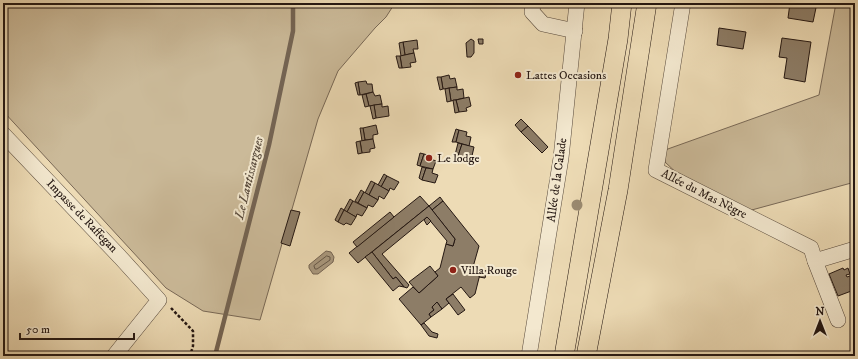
<svg xmlns="http://www.w3.org/2000/svg" width="858" height="359" font-family="'IM FELL DW Pica',serif">
	<style>
		.green { fill: #cbba99; stroke: #786856 }
		.water { fill: #a9987e; stroke: #746453 }
		.lines { fill: none; stroke-linecap: round; stroke-linejoin: round }
		.shore { stroke: #665848; stroke-width: 1 }
		.stream { stroke: #746453; stroke-width: 4.5 }
		.building { fill: #8d7d67; stroke: #241712 }
		.minor-casing { stroke: #56483b; stroke-width: 16 }
		.major-casing { stroke: #241712; stroke-width: 20 }
		.path { stroke: #241712; stroke-width: 2.5; stroke-dasharray: 3 2; stroke-linecap: butt }
		.minor { stroke: #f3e8cf; stroke-width: 15 }
		.major { stroke: #eddbb5; stroke-width: 19 }
		.tree { fill: #9a8a71 }
		.poi-dot { fill: #8f2418; stroke: #f3e8cf; stroke-width: 1.5 }
		.labels { text-anchor: middle; dominant-baseline: central; stroke-width: 4; stroke-linejoin: round; paint-order: stroke }
		.poi-label { font-size: 12px; fill: #241712; stroke: #f3e8cf; text-anchor: start }
		.street-label { font-size: 12px; fill: #241712; stroke: #f3e8cf }
		.water-label { font-size: 13px; font-style: italic; fill: #594b3d; stroke: #f3e8cf }
	</style>
	<rect width="100%" height="100%" fill="#eddbb5"/>
	<filter id="stains"><feTurbulence type="fractalNoise" baseFrequency=".005" numOctaves="4"/><feColorMatrix values="0 0 0 0 .2 0 0 0 0 .09 0 0 0 0 .02 0 0 0 .5 -.17"/></filter>
	<radialGradient id="worn" r=".72"><stop offset=".6" stop-color="#630" stop-opacity="0"/><stop offset="1" stop-color="#630" stop-opacity=".3"/></radialGradient>
	<g class="green">
		<path d="M3 3H395L386 17 375 28 338 71 318 119 260 320 203 311 166 288 3 111Z"/>
		<path d="M836 3H855V182L748 211 682 178 665 162V150L819 95Z"/>
	</g>
	<path class="water" d="M326 251 331 252 334 257 333 262 318 274H313L309 268V265Z"/>
	<g class="lines">
		<path class="shore" d="M327 256 330 257V260L317 269H315L314 266Z"/>
		<path class="stream" d="M215 356 269 145 293 31V3"/>
	</g>
	<g class="building">
		<path d="M463 3H476L475 6Z"/>
		<path d="M484 3H510L509 7Z"/>
		<path d="M790 3H817L813 22 788 18Z"/>
		<path d="M719 28 746 32 743 49 717 45Z"/>
		<path d="M782 38 811 42 805 82 784 78 787 58 779 57Z"/>
		<path d="M471 39 474 41V53L471 57H467L466 43Z"/>
		<path d="M478 39H483V44H479Z"/>
		<path d="M417 40 418 49H413L414 53 405 55 403 42Z"/>
		<path d="M403 42 405 55 401 56 399 43Z"/>
		<path d="M414 53 416 62 410 63 411 67 402 68 400 56Z"/>
		<path d="M396 56H400L402 68H399Z"/>
		<path d="M449 75 450 79 455 78 457 87 443 89 441 77Z"/>
		<path d="M437 77H441L443 89 440 90Z"/>
		<path d="M366 81 367 84H372L373 92 360 95 358 82Z"/>
		<path d="M358 82 360 95H358L355 83Z"/>
		<path d="M457 87V90L463 89 464 98 451 101 449 88Z"/>
		<path d="M449 88 451 101 447 102 445 89Z"/>
		<path d="M373 92 375 96 380 95 382 104 369 106 366 94Z"/>
		<path d="M366 94 369 106 365 107 362 95Z"/>
		<path d="M469 97 471 106 466 108 467 111 459 112 456 100Z"/>
		<path d="M453 100H456L459 112 455 113Z"/>
		<path d="M382 104V107L388 106 389 116 376 118 374 105Z"/>
		<path d="M374 105 376 118 373 119 370 106Z"/>
		<path d="M521 119 528 126 521 132 515 125Z"/>
		<path d="M376 125 378 134 373 135V139L365 140 363 128Z"/>
		<path d="M528 126 548 147 542 153 521 132Z"/>
		<path d="M360 128H363L365 140 362 141Z"/>
		<path d="M456 129 459 130 456 142H452Z"/>
		<path d="M459 130 467 132 466 136 471 137 469 146 456 142Z"/>
		<path d="M373 139 375 148 370 149V152L362 153 360 141Z"/>
		<path d="M360 141 362 153 358 154 356 142Z"/>
		<path d="M458 143 462 144 458 156 455 155Z"/>
		<path d="M462 144 474 147 472 156 467 154 466 158 458 156Z"/>
		<path d="M420 153 424 154 420 166 417 165Z"/>
		<path d="M424 154 431 156V159L436 161 433 169 420 166Z"/>
		<path d="M422 167 426 168 422 180 419 178Z"/>
		<path d="M426 168 433 169 432 173 438 175 435 183 422 180Z"/>
		<path d="M384 174 387 176 381 187 378 185Z"/>
		<path d="M387 176 399 182 394 190 390 188 389 191 381 187Z"/>
		<path d="M371 181 375 183 369 195 365 193Z"/>
		<path d="M375 183 389 191 384 199 379 196 378 200 369 195Z"/>
		<path d="M361 190 364 192 358 203 355 201Z"/>
		<path d="M364 192 378 200 373 207 368 205 367 208 358 203Z"/>
		<path d="M420 196 429 206 358 263 349 253Z"/>
		<path d="M440 197 443 201 432 210 429 206Z"/>
		<path d="M350 199 353 201 347 212 344 210Z"/>
		<path d="M353 201 367 208 362 216 357 214 356 217 347 212Z"/>
		<path d="M443 201 479 246 473 267 481 270 475 294 470 298 461 287 446 299 449 303 442 309 437 302 432 307 434 310 429 314 431 317 421 325 399 299 413 287 419 293 438 276 435 272 440 268 446 244 453 246 455 239 432 210Z"/>
		<path d="M429 206 455 239 453 246 446 244 447 241 427 217 382 254 409 285 407 288 404 287 396 277 393 279 372 252Z"/>
		<path d="M341 208 344 210 338 222 335 220Z"/>
		<path d="M291 210 300 212 290 246 281 243Z"/>
		<path d="M344 210 356 217 351 225 346 223 344 225 338 222Z"/>
		<path d="M390 212 394 217 357 247 353 242Z"/>
		<path d="M427 217 431 221 427 225 424 220Z"/>
		<path d="M372 252 393 279 396 277 404 287 399 286 393 291 365 257Z"/>
		<path d="M430 266 438 276 419 293 409 282Z"/>
		<path d="M843 268 844 270 848 268 850 274 846 275 847 277 855 274V293L854 290 838 296 829 274Z"/>
		<path d="M481 270 487 271 485 278 479 277Z"/>
		<path d="M453 294 465 310 458 315 446 299Z"/>
		<path d="M437 302 442 309 431 317 429 314 434 310 432 307Z"/>
		<path d="M424 323 432 332 438 334 437 338 429 336 421 325Z"/>
	</g>
	<g class="lines">
		<g class="minor-casing">
			<g id="minor">
				<path d="M533 3 532 12 543 24 575 31"/>
				<path d="M683 3 656 170 811 248 815 261 855 249"/>
				<path d="M3 134 120 257 159 300 114 356"/>
				<path d="M815 261 838 320"/>
				<path d="M529 356 561 158 577 3"/>
			</g>
		</g>
		<g class="major-casing">
			<g id="major">
				<path d="M564 356 618 39 622 3"/>
				<path d="M586 356 618 190 647 3"/>
			</g>
		</g>
		<path class="path" d="M171 308 193 331V346L190 356"/>
		<use href="#minor" class="minor"/>
		<use href="#major" class="major"/>
	</g>
	<circle class="tree" cx="577" cy="205" r="5.5"/>
	<g class="poi-dot">
		<circle cx="518" cy="75" r="4"/>
		<circle cx="429" cy="158" r="4"/>
		<circle cx="453" cy="270" r="4"/>
	</g>
	<g class="labels">
		<g class="poi-label">
			<text x="526" y="75">Lattes Occasions</text>
			<text x="437" y="158">Le lodge</text>
			<text x="461" y="270">Villa Rouge</text>
		</g>
		<g class="street-label">
			<text transform="translate(557 180) rotate(-82)">Allée de la Calade</text>
			<text transform="translate(704 194) rotate(27)">Allée du Mas Nègre</text>
			<text transform="translate(82 216) rotate(46)">Impasse de Raffegan</text>
		</g>
		<g class="water-label">
			<text transform="translate(249 178) rotate(-76)">Le Lantissargues</text>
		</g>
	</g>
	<rect width="858" height="359" fill="none" stroke="#eddbb5" stroke-width="16"/>
	<rect x="4" y="4" width="850" height="351" fill="none" stroke="#241712" stroke-width="2"/>
	<rect x="8" y="8" width="842" height="343" fill="none" stroke="#241712"/>
	<g transform="translate(820 321)" stroke="#f3e8cf" stroke-width="3" paint-order="stroke">
	<path d="M0-3L7 15L0 10L-7 15Z" fill="#241712"/>
	<text y="-6" font-size="11" font-weight="bold" text-anchor="middle" fill="#241712">N</text>
	</g>
	<path d="M20 333v6h114v-6" fill="none" stroke="#241712" stroke-width="2"/>
	<text x="26" y="333" font-size="12" fill="#241712" stroke="#f3e8cf" stroke-width="3" paint-order="stroke">50 m</text>
	<rect width="100%" height="100%" filter="url(#stains)"/>
	<rect width="100%" height="100%" fill="url(#worn)"/>
</svg>
